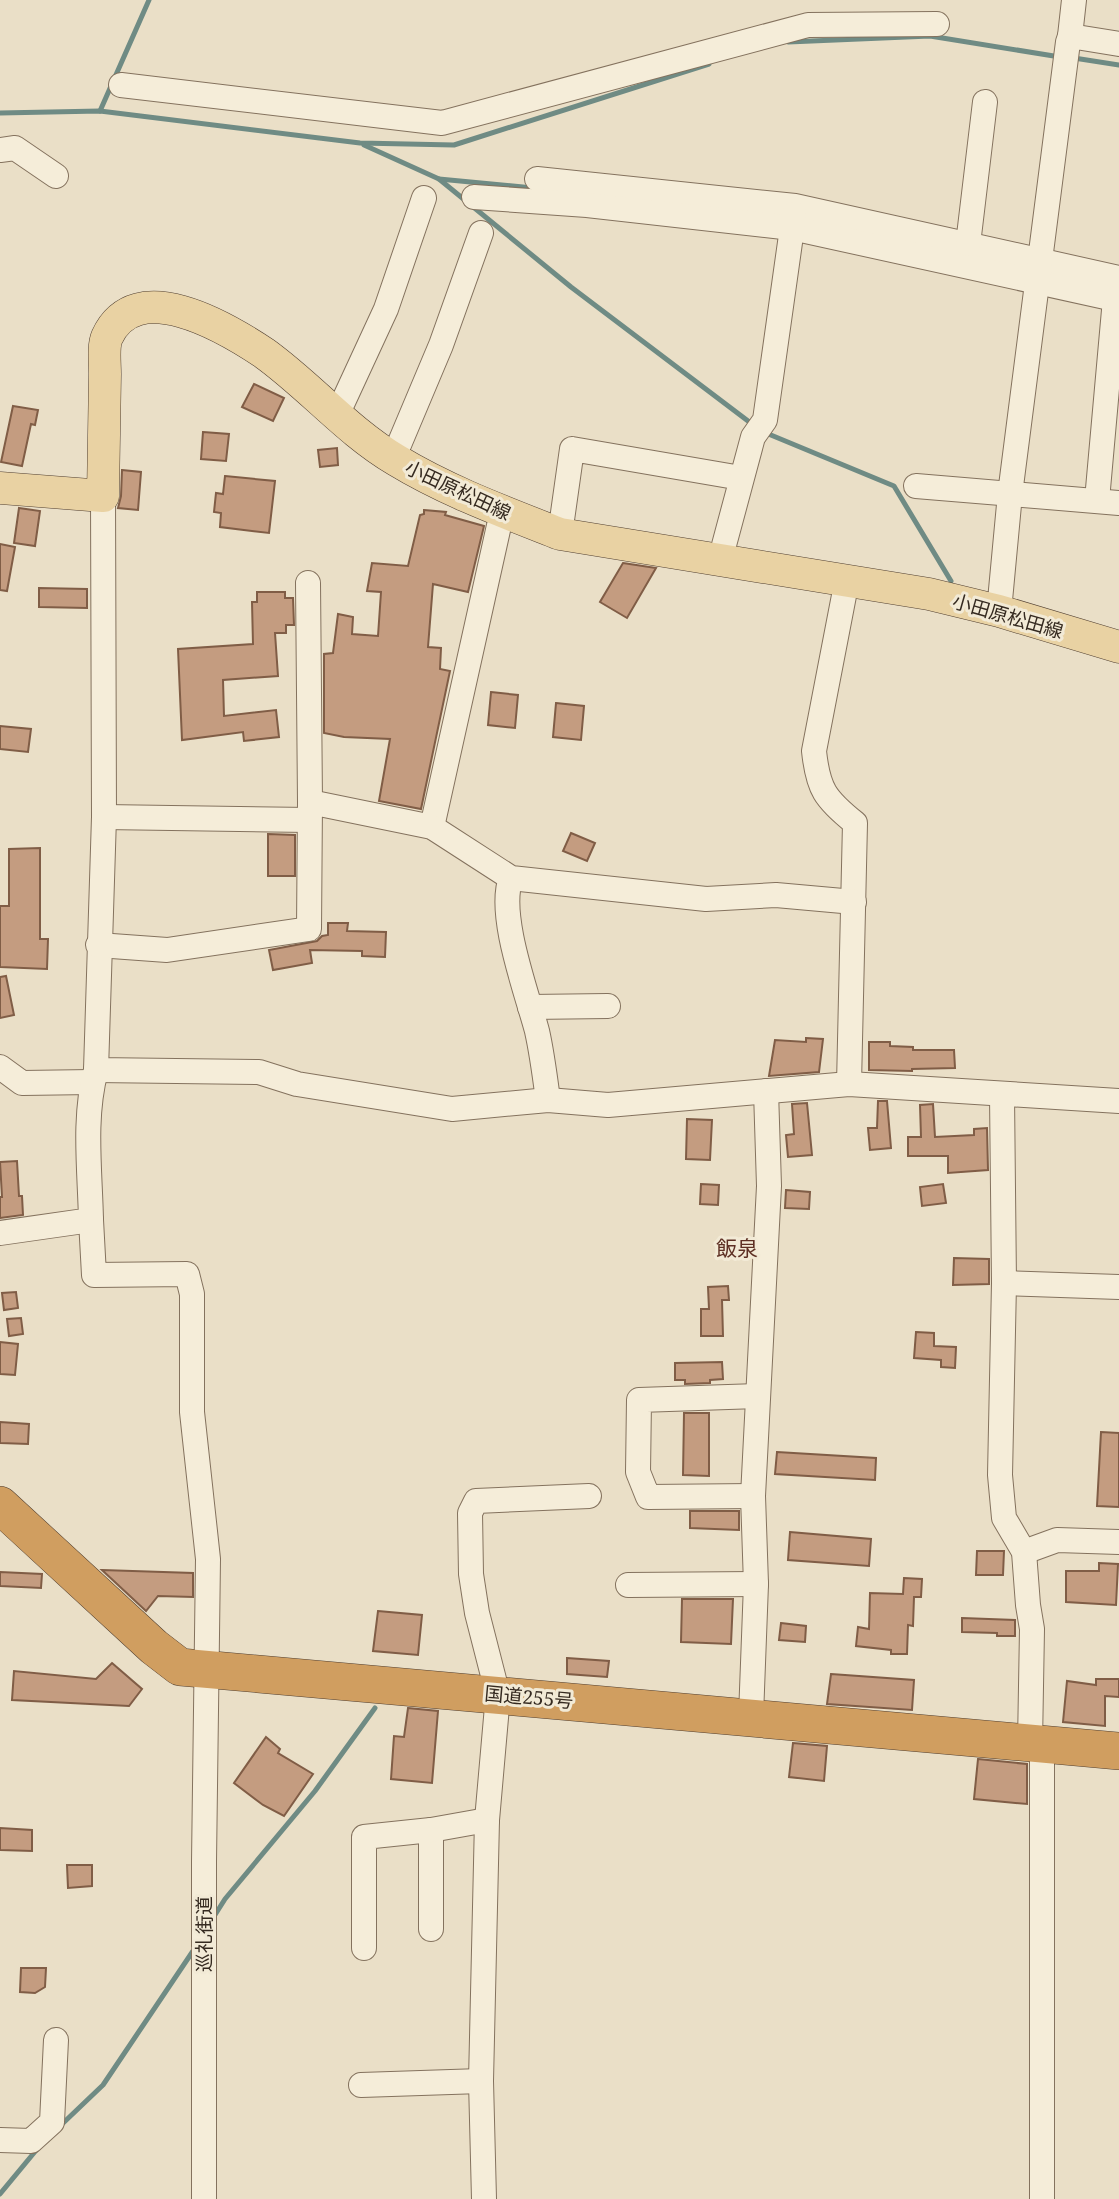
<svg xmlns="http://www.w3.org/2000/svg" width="1119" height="2199" font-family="'Noto Serif','Noto Sans JP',serif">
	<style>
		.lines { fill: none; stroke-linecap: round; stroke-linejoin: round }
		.stream { stroke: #6f8b84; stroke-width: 5 }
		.building { fill: #c49c80; stroke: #805d46; stroke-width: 2 }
		.minor-casing { stroke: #84725e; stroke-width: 26 }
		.major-casing { stroke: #524032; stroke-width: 33 }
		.highway-casing { stroke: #524032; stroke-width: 38 }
		.minor { stroke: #f5edd9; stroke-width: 24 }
		.major { stroke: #e9d2a3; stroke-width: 32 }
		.highway { stroke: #d09e60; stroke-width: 37 }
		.labels { text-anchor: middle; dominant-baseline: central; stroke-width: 6; stroke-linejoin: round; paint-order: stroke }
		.street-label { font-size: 19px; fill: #352a20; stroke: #f2ead6 }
		.neighbourhood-label { font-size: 21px; fill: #5e3024; stroke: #f2ead6 }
	</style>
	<rect width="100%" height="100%" fill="#eadfc7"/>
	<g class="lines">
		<g class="stream">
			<path d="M788 42 930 36 1060 57"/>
			<path d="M1074 58 1119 65"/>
			<path d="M100 111 149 0"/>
			<path d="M0 113 100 111 360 143 454 145 709 64"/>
			<path d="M364 145 439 179 571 287 752 424"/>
			<path d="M439 179 533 188"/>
			<path d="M766 433 894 486 951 581"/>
			<path d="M213 1918 225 1899 315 1791 375 1708"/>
			<path d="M60 2126 103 2085 195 1948"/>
			<path d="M0 2194 38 2148"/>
		</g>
	</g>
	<g class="building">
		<path d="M254 384 284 398 273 421 242 407Z"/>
		<path d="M13 406 38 410 35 425 31 424 22 466 1 462Z"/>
		<path d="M203 432 229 434 226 461 201 459Z"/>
		<path d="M337 448 338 465 320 467 318 450Z"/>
		<path d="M122 470 141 472 138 510 118 508 121 496Z"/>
		<path d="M225 476 275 481 269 533 220 527 221 513 214 512 216 493 223 494Z"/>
		<path d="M19 508 40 511 35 546 14 543Z"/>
		<path d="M424 510 446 512 445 515 484 526 468 592 433 584 428 647 441 648 440 669 450 671 421 809 379 801 390 739 344 737 324 733V654L333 653 338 614 353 617 352 634 378 636 381 592 367 591 372 563 408 566 420 515 424 514Z"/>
		<path d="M0 544 15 547 7 591 0 590Z"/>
		<path d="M623 563 656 568 627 618 600 602Z"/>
		<path d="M39 588 87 589V608L39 607Z"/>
		<path d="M257 592H285V598H293L294 625H286V633H275L278 676 223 680 224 716 276 710 279 737 244 741 243 732 182 740 178 649 253 644 252 602H257Z"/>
		<path d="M491 692 518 695 515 728 488 725Z"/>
		<path d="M556 703 584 706 581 740 553 737Z"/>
		<path d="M0 726 31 729 28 752 0 749Z"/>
		<path d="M571 833 595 843 587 861 563 851Z"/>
		<path d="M268 834 295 835V876H268Z"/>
		<path d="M40 848V939H48L47 969 0 967V906H9V849Z"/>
		<path d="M328 923H348L347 931 386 932 385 957 362 956V951L310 950 312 963 273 970 269 950 317 941 322 936 328 935Z"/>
		<path d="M6 976 14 1015 0 1018V977Z"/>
		<path d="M806 1038 823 1039 819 1072 769 1076 775 1040 806 1042Z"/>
		<path d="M869 1042H890V1046L913 1047V1050H954L955 1068 912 1069V1071L869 1070Z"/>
		<path d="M878 1101H887L891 1148 870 1150 868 1128H877Z"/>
		<path d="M807 1103 812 1155 788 1157 786 1135 794 1134 792 1104Z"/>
		<path d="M933 1104 935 1137 974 1135V1129L987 1128 988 1170 948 1173V1156H908V1137H921L920 1105Z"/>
		<path d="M687 1119 712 1120 710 1160 686 1159Z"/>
		<path d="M17 1161 19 1196H22L23 1215 0 1218V1197H2L0 1162Z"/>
		<path d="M701 1184 719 1185 718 1205 700 1204Z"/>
		<path d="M943 1184 946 1203 922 1206 920 1187Z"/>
		<path d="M786 1190 810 1192 809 1209 785 1208Z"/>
		<path d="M954 1258 989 1259V1284L953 1285Z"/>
		<path d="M728 1286 729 1300H722L723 1336H701V1309H709L708 1287Z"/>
		<path d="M16 1292 18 1308 4 1310 2 1293Z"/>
		<path d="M21 1318 23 1334 9 1336 7 1319Z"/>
		<path d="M916 1332 934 1333V1346L956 1347 955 1368 941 1367V1360L914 1358Z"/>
		<path d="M0 1342 18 1344 15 1375 0 1374Z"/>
		<path d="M722 1362 723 1379 710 1380V1383L685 1384V1380H675V1363Z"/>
		<path d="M684 1413H709V1476L683 1475Z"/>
		<path d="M0 1422 29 1424 28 1444 0 1443Z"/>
		<path d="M1101 1432 1119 1433V1507L1097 1506Z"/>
		<path d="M777 1452 876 1458 875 1480 775 1474Z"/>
		<path d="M690 1511H739V1530L690 1528Z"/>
		<path d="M790 1532 871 1539 869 1566 788 1560Z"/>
		<path d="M977 1551H1004L1003 1575H976Z"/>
		<path d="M1099 1563 1118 1564 1116 1605 1066 1602V1571H1099Z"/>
		<path d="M102 1570 193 1573V1597L158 1596 146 1611Z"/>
		<path d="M0 1572 42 1574 41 1588 0 1586Z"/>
		<path d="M904 1578 922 1579 921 1597H914L913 1626 908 1625 907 1654H891V1650L856 1646 858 1627 869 1629 870 1593 903 1594Z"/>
		<path d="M682 1599H733L731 1644 681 1642Z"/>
		<path d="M378 1611 422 1615 418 1655 373 1651Z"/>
		<path d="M962 1618 1015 1620V1636H997V1633L962 1632Z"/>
		<path d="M781 1623 806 1626 805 1642 779 1640Z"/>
		<path d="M567 1658 609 1661 607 1677 567 1674Z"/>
		<path d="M112 1663 142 1689 129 1706 12 1700 14 1671 96 1679Z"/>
		<path d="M831 1674 914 1680 912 1710 827 1704Z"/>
		<path d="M1096 1679H1119V1697L1105 1696V1726L1063 1722 1067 1681 1096 1685Z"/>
		<path d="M408 1708 438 1711 432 1783 391 1779 394 1736 404 1737Z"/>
		<path d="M266 1737 280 1749 278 1753 313 1774 284 1816 263 1805 234 1783Z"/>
		<path d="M793 1743 827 1746 824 1781 789 1777Z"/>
		<path d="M978 1759 1027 1764V1804L974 1799Z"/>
		<path d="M0 1828 32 1830V1851L0 1850Z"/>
		<path d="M67 1865H92V1886L68 1888Z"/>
		<path d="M21 1968H46L45 1987 35 1993 20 1992Z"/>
	</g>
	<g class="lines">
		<g class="minor-casing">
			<g id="minor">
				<path d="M1070 36 1074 0"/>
				<path d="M121 85 442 123 808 25 937 24"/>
				<path d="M0 150 15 148 56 176"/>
				<path d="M537 179 795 206 1119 278"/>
				<path d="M474 197 587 205 792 228 1119 300"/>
				<path d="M968 244 985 102"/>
				<path d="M337 415 386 309 424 198"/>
				<path d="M393 459 441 345 481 233"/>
				<path d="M916 486 1119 503"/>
				<path d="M103 496 104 817 96 1070 259 1072 297 1084 452 1109 548 1100 608 1105 849 1084 1119 1101"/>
				<path d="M1097 500 1115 299"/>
				<path d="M560 534 572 449 741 478"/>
				<path d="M720 560 753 437 765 420 794 214"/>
				<path d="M847 580 814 751C818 789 825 799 855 823L849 1084"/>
				<path d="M308 583 310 802"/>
				<path d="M999 611 1010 494 1068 42 1070 36 1119 44"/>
				<path d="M104 817 309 820"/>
				<path d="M432 827 502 512"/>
				<path d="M511 878C497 914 527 993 537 1031 542 1053 545 1077 548 1100"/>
				<path d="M98 945 167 950 309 929 310 802 432 827 511 878 706 899 776 895 854 902"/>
				<path d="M530 1007 608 1006"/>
				<path d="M0 1067 22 1083 92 1082"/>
				<path d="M1002 1095 1004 1283 1000 1475 1004 1518 1024 1552 1028 1605 1032 1629 1030 1743"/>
				<path d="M91 1220 94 1275 187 1274 192 1294V1412L208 1559 204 1862V2199"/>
				<path d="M0 1233 91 1220C90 1171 83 1118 96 1070"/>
				<path d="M1004 1283 1119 1287"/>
				<path d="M753 1496 648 1497 638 1472 639 1400 758 1396"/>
				<path d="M1024 1552 1057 1540 1119 1542"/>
				<path d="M628 1585 756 1584"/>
				<path d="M751 1716 756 1584 753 1496 769 1186 766 1091"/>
				<path d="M1042 1744V2199"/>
				<path d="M431 1830V1929"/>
				<path d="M364 1948V1837L431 1830 487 1820"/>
				<path d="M361 2085 481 2081"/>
				<path d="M0 2140 31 2141 52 2122 56 2040"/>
				<path d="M484 2199 481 2081 487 1820 498 1695 477 1613 471 1574 470 1513 476 1501 589 1496"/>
			</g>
		</g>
		<g class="major-casing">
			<path id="major" d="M0 488 103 496C104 455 104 414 105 374 105 363 103 346 107 337 136 274 225 327 264 353 310 386 347 431 396 460 447 491 504 512 560 534L929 594 999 611 1119 647"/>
		</g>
		<g class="highway-casing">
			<path id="highway" d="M0 1505 154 1647 180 1667 1119 1751"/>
		</g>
		<use href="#minor" class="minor"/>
		<use href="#major" class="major"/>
		<use href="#highway" class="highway"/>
	</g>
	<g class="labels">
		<g class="street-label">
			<text transform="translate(458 490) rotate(25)">小田原松田線</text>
			<text transform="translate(1008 616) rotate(16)">小田原松田線</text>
			<text transform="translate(529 1697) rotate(5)">国道255号</text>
			<text transform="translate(204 1934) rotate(-90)">巡礼街道</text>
		</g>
		<g class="neighbourhood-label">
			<text x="737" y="1248">飯泉</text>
		</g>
	</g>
</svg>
